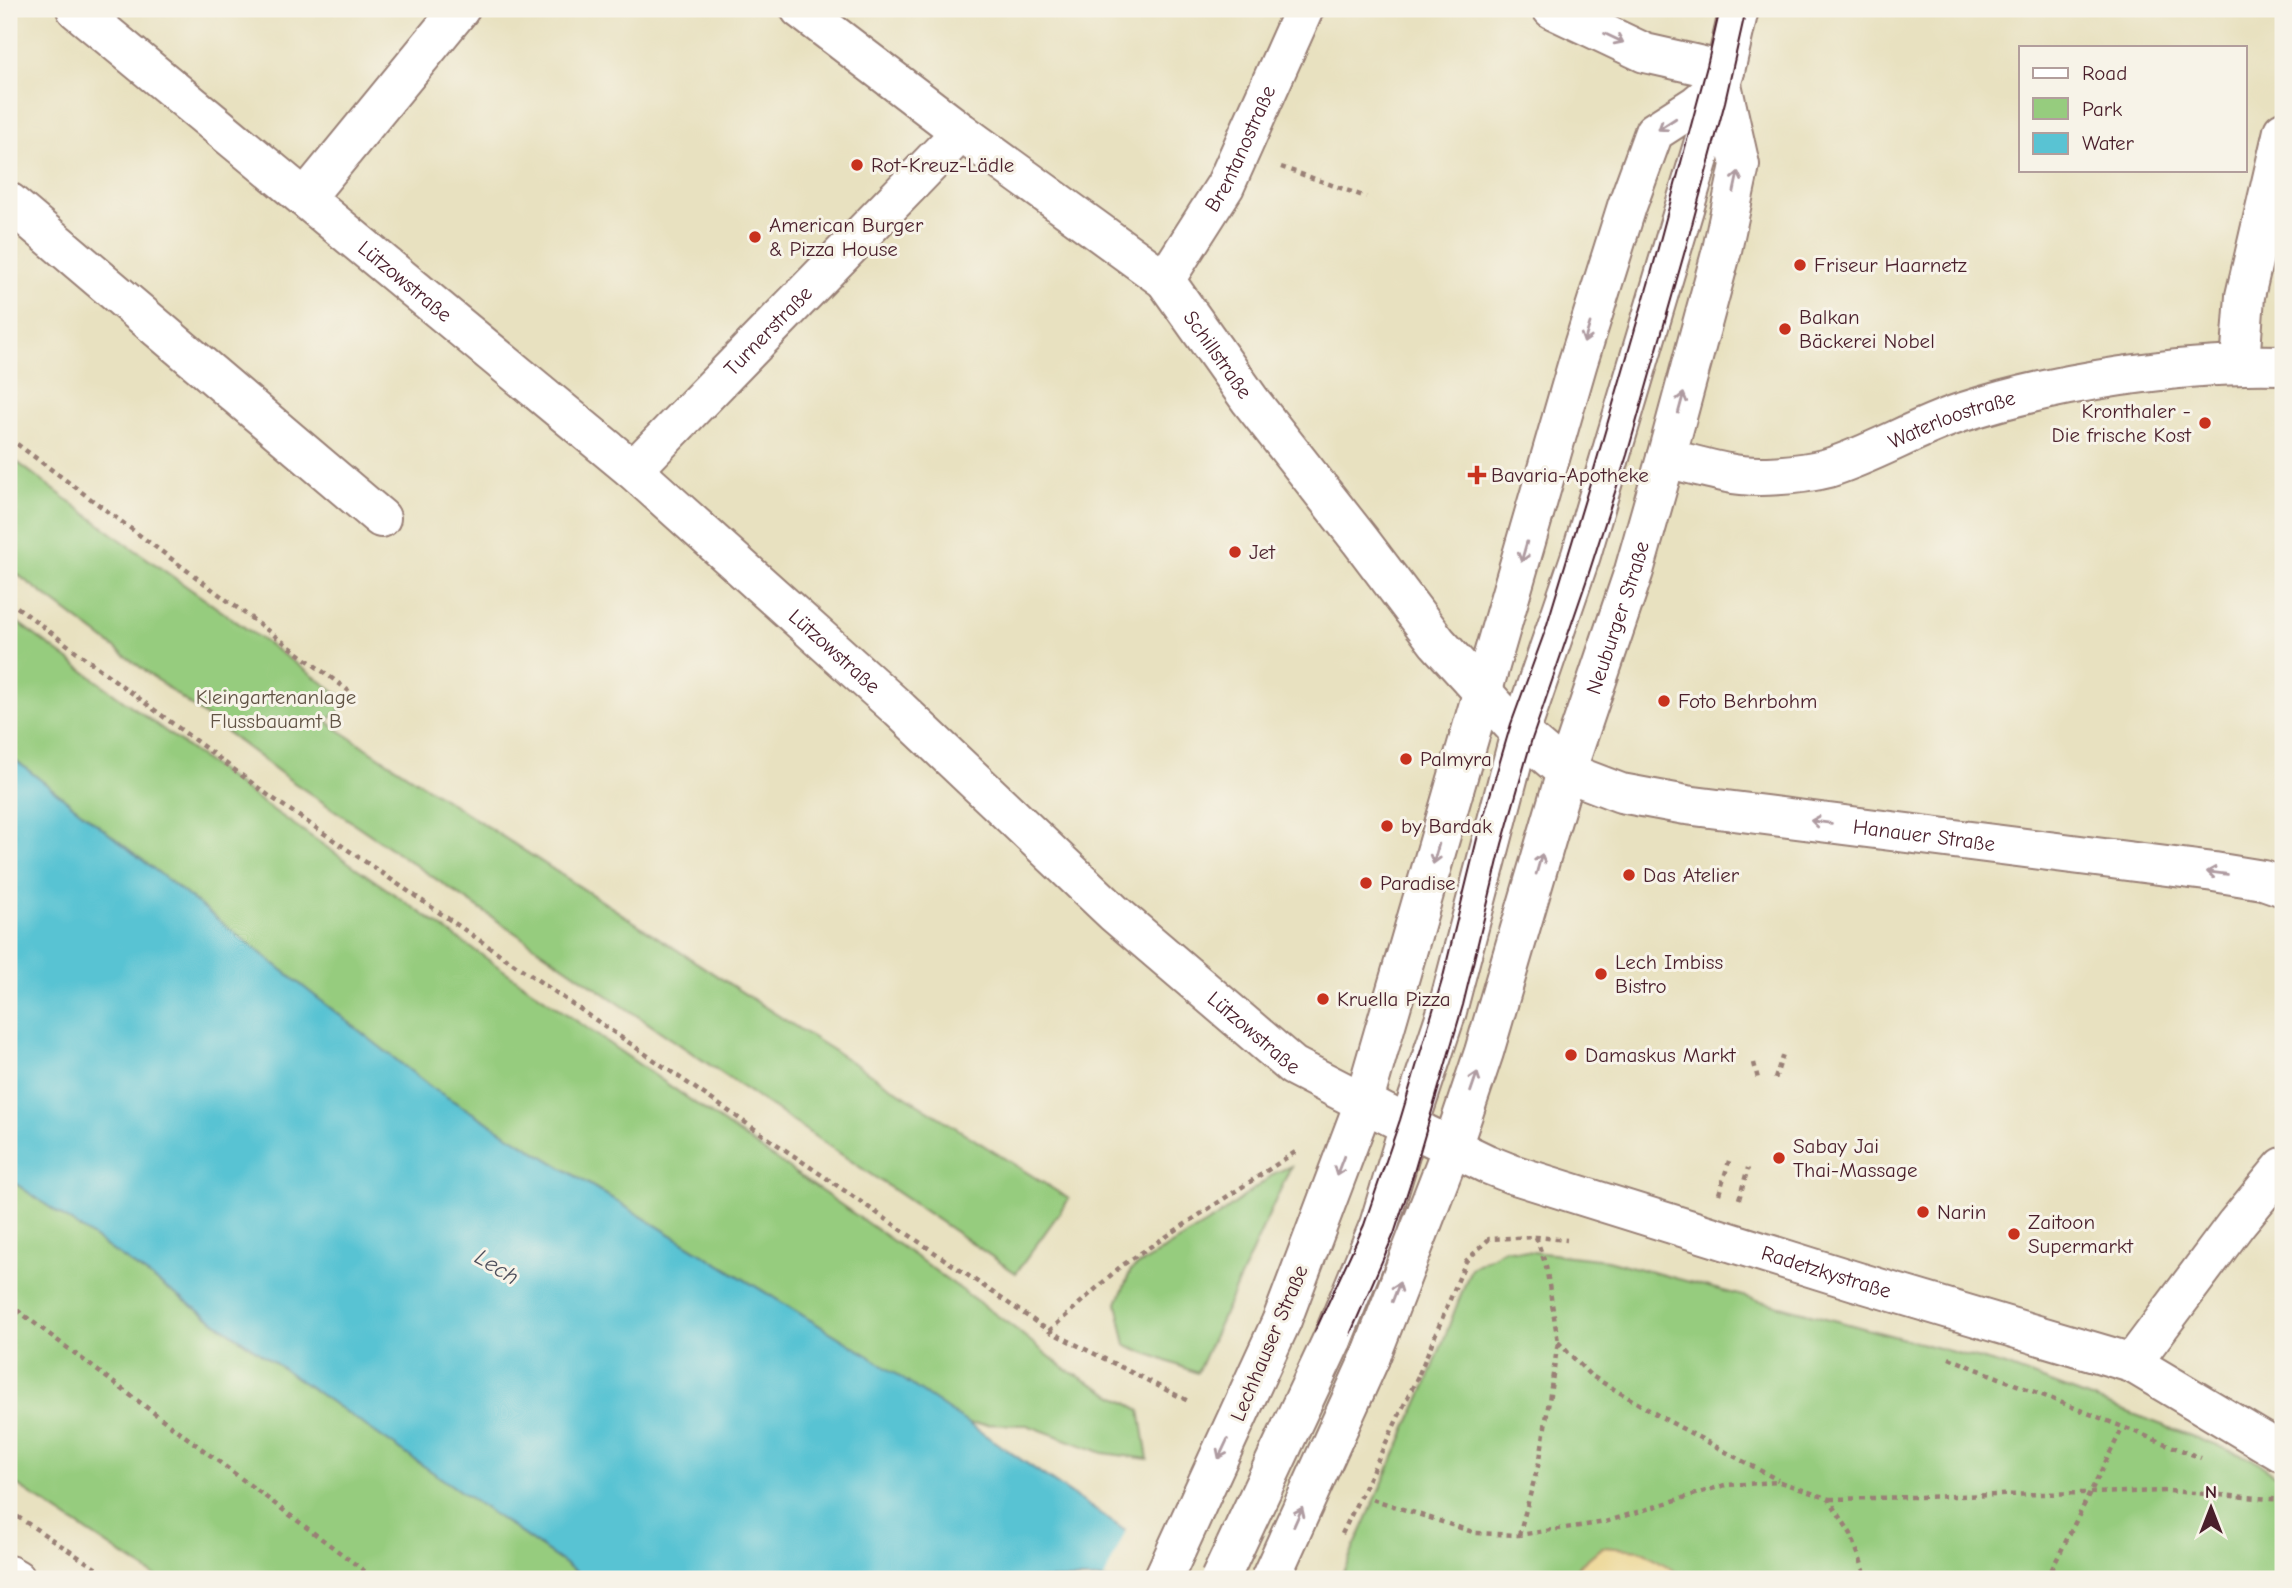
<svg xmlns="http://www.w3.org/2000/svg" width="2292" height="1588" font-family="'Comic Neue',sans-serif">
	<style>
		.green { fill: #96cc7e; stroke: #707654; stroke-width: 2 }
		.sand { fill: #eeda9e; stroke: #9c7c64; stroke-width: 2 }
		.water { fill: #59c3d3; stroke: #52717f; stroke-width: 2 }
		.pier { fill: #e8e1c0 }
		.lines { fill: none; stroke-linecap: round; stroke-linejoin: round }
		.minor-casing { stroke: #998076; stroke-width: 42 }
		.major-casing { stroke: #998076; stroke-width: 42 }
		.path { stroke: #998076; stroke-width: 4.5; stroke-dasharray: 5 5; stroke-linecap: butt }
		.minor { stroke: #fff; stroke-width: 38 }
		.major { stroke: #fff; stroke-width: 38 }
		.tram { stroke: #4a1f2b; stroke-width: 2 }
		.minor-bridge-casing { stroke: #998076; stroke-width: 42; stroke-linecap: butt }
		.path-bridge { stroke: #998076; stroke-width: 4.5; stroke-dasharray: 5 5; stroke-linecap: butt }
		.minor-bridge { stroke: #fff; stroke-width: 38 }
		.oneway { stroke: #ae9aa0 }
		.poi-dot { fill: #c8321e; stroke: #f7f3e8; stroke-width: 2.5 }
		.labels { text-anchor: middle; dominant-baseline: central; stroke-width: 6; stroke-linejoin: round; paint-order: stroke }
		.street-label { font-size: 21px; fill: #4a1f2b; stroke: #f7f3e8 }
		.poi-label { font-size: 21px; fill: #4a1f2b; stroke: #f7f3e8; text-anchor: start }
		.park-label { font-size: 21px; fill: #615344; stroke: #f7f3e8 }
		.water-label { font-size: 23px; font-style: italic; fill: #4e505d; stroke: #f7f3e8 }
	</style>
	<rect width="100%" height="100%" fill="#f7f3e8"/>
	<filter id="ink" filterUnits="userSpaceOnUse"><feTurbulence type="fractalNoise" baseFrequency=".0143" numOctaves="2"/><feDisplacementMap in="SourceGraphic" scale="14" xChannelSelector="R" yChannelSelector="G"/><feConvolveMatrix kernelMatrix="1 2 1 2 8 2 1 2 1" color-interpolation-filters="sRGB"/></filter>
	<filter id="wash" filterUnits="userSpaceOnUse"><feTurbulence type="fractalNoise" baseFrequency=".00686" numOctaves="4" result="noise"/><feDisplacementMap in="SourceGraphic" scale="28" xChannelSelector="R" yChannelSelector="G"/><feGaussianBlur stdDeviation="1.57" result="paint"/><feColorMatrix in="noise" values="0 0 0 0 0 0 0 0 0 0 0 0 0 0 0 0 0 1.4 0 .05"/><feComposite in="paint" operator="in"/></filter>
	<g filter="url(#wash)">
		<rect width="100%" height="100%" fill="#e8e1c0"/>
		<g class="green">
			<path d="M9 456 121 540 350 702 327 721 334 727 785 1020 1069 1199 1016 1273 290 780 9 568Z"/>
			<path d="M9 616 263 803 919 1259 1013 1327 1065 1369 1140 1410 1148 1459 1103 1453 1027 1425 968 1424 869 1356 432 1088 9 755Z"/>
			<path d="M1291 1166 1197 1373 1126 1345 1117 1303 1131 1270 1217 1217 1275 1173Z"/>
			<path d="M9 1179 587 1579H159L9 1480Z"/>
			<path d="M1505 1249 1607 1260 2006 1366 2252 1459 2283 1480V1579H1340L1429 1378 1471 1268Z"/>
		</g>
		<path class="sand" d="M1602 1547 1641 1550 1688 1579H1568L1578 1567Z"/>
		<path class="water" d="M9 755 432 1088 869 1356 1196 1579H587L9 1179Z"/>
		<path class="pier" d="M1127 1528 1198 1576 1200 1579H1104Z"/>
	</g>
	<g filter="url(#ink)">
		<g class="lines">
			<g class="minor-casing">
				<g id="minor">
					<path id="s1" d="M76 9 633 470 900 710 1114 913 1293 1066 1425 1134 1487 1164 1512 1174 1855 1281 2132 1363 2283 1453"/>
					<path id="s2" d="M800 9 961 132 1165 280 1250 400 1360 540 1437 642 1520 733 1566 772 1621 793 1686 805 2214 872 2263 880 2283 887"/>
					<path d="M1552 9 1645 53 1725 71"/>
					<path d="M306 197 460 9"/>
					<path d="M9 202 381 518"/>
					<path id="s3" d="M1165 280 1225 186 1304 9"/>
					<path d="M2240 364 2245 296 2283 131"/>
					<path id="s4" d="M1666 458C1686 463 1707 469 1728 473 1754 479 1801 475 1828 468 1873 454 1915 428 1960 413 2054 382 2184 362 2283 365"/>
					<path id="s5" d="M633 470 961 132"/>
					<path d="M1282 1320 1361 1111 1578 362 1627 206 1654 132 1696 105 1722 83"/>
					<path d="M1332 1340 1379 1225 1409 1125 1447 1011 1520 733 1581 555 1725 71 1739 9"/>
					<path id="s6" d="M1371 1356 1452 1147 1484 1052 1566 772 1634 571 1666 458 1722 250 1740 165 1723 89"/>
					<path d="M2132 1363 2236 1224 2283 1167"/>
				</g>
			</g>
			<g class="major-casing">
				<path id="major" d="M9 1575 16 1579"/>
			</g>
			<g class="path">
				<path d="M1281 167 1366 197"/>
				<path d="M9 438 349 691"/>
				<path d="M9 601 268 795 1049 1331 1190 1402"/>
				<path d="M1754 1063 1758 1079"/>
				<path d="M1775 1079 1783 1054"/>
				<path d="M1719 1194 1729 1161"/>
				<path d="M1739 1199 1748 1168"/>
				<path d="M9 1304 375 1579"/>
				<path d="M1049 1331 1121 1266 1297 1151"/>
				<path d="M1558 1342 1590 1375 1661 1417 1778 1480"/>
				<path d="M1949 1358 2201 1458"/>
				<path d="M1419 1374 1466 1261 1489 1239 1536 1237 1567 1240"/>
				<path d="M1372 1499 1476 1533 1519 1535 1605 1522 1725 1485 1780 1482 1829 1499 1851 1534 1867 1579"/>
				<path d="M1830 1499 2169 1491 2283 1500"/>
				<path d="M9 1511 112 1579"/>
				<path d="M1519 1535 1540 1459 1558 1342 1546 1266 1536 1237"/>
				<path d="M2047 1579 2123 1427"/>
			</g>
			<use href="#minor" class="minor"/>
			<use href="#major" class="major"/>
			<g class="tram">
				<path d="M1201 1579 1364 1225 1400 1120 1443 977 1477 839 1511 724 1545 631 1590 483 1651 274 1707 66 1720 9"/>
				<path d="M1235 1579 1345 1346 1394 1234 1414 1172 1463 1005 1502 844 1531 742 1586 582 1627 455 1686 247 1725 102 1746 9"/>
			</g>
			<g class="minor-bridge-casing">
				<g id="minor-bridge">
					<path d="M1163 1579 1282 1320"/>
					<path d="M1220 1579 1332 1340"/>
					<path d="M1270 1579 1371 1356"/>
				</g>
			</g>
			<path class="path-bridge" d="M1342 1534 1419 1374"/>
			<use href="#minor-bridge" class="minor-bridge"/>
		</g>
		<defs><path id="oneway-shaft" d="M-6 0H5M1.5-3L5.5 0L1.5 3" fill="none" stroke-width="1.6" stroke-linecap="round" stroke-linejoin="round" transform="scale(1.75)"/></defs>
		<g class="oneway">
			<use href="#oneway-shaft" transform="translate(1614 38) rotate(25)"/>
			<use href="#oneway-shaft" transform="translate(1667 124) rotate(147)"/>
			<use href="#oneway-shaft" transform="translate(1736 182) rotate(-78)"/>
			<use href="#oneway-shaft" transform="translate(1587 333) rotate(107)"/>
			<use href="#oneway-shaft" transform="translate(1681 403) rotate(-75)"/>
			<use href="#oneway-shaft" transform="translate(1524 552) rotate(106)"/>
			<use href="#oneway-shaft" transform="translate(1821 822) rotate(-173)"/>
			<use href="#oneway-shaft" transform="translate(1436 854) rotate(106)"/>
			<use href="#oneway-shaft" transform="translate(1539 864) rotate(-74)"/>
			<use href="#oneway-shaft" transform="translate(2217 873) rotate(-172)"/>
			<use href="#oneway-shaft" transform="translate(1474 1082) rotate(-71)"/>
			<use href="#oneway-shaft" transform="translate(1340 1166) rotate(111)"/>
			<use href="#oneway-shaft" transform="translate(1396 1292) rotate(-69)"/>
			<use href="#oneway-shaft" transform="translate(1223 1449) rotate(115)"/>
			<use href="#oneway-shaft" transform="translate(1298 1517) rotate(-66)"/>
		</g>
	</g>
	<g class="poi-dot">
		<circle cx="857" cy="165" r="7"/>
		<circle cx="755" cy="237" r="7"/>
		<circle cx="1800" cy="265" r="7"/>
		<circle cx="1785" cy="329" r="7"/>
		<circle cx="2205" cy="423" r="7"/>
		<path d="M1473.5 464.5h7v7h7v7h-7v7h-7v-7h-7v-7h7z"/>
		<circle cx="1235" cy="552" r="7"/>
		<circle cx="1664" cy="701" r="7"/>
		<circle cx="1406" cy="759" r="7"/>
		<circle cx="1387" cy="826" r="7"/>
		<circle cx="1629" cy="875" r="7"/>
		<circle cx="1366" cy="883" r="7"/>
		<circle cx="1601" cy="974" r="7"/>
		<circle cx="1323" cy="999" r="7"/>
		<circle cx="1571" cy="1055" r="7"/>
		<circle cx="1779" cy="1158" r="7"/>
		<circle cx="1923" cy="1212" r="7"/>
		<circle cx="2014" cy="1234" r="7"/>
	</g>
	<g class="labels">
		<g class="street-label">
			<text stroke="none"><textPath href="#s3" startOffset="152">Brentanostraße</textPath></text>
			<text stroke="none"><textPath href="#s1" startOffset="427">Lützowstraße</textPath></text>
			<text stroke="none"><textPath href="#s5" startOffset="194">Turnerstraße</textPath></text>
			<text stroke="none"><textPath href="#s2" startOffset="546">Schillstraße</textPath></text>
			<text stroke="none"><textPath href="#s4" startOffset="298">Waterloostraße</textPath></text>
			<text stroke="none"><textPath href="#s6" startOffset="779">Neuburger Straße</textPath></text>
			<text stroke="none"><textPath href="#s1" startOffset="994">Lützowstraße</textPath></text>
			<text stroke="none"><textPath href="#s2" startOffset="1456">Hanauer Straße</textPath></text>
			<text stroke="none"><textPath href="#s1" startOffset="1561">Lützowstraße</textPath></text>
			<text stroke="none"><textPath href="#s1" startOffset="2186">Radetzkystraße</textPath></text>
			<text transform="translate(1269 1343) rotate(-67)">Lechhauser Straße</text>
		</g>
		<g class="poi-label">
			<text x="871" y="165">Rot-Kreuz-Lädle</text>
			<text x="769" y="225">American Burger<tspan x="769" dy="24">&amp; Pizza House</tspan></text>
			<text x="1814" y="265">Friseur Haarnetz</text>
			<text x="1799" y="317">Balkan<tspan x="1799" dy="24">Bäckerei Nobel</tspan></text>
			<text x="2191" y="411" text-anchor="end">Kronthaler -<tspan x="2191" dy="24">Die frische Kost</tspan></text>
			<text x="1491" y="475">Bavaria-Apotheke</text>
			<text x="1249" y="552">Jet</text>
			<text x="1678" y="701">Foto Behrbohm</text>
			<text x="1420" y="759">Palmyra</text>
			<text x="1401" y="826">by Bardak</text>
			<text x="1643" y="875">Das Atelier</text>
			<text x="1380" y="883">Paradise</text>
			<text x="1615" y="962">Lech Imbiss<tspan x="1615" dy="24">Bistro</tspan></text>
			<text x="1337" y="999">Kruella Pizza</text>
			<text x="1585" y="1055">Damaskus Markt</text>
			<text x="1793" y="1146">Sabay Jai<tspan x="1793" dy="24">Thai-Massage</tspan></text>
			<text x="1937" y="1212">Narin</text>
			<text x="2028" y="1222">Zaitoon<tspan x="2028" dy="24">Supermarkt</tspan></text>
		</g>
		<g class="park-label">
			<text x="276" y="697">Kleingartenanlage<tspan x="276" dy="24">Flussbauamt B</tspan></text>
		</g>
		<g class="water-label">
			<text transform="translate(497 1267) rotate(32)">Lech</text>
		</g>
	</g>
	<rect width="2292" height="1588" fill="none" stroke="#f7f3e8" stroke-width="35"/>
	<rect x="2019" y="46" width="228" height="126" fill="#f7f3e8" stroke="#b29e9c" stroke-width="2"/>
	<rect x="2033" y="68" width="35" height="10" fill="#ffffff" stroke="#b29e9c" stroke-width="2"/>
	<text x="2082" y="80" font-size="21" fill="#4a1f2b">Road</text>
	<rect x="2033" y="98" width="35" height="21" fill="#96cc7e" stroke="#b29e9c" stroke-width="2"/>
	<text x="2082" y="116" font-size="21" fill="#4a1f2b">Park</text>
	<rect x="2033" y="133" width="35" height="21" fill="#59c3d3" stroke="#b29e9c" stroke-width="2"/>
	<text x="2082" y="150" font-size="21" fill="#4a1f2b">Water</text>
	<g transform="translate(2211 1508)" stroke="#f7f3e8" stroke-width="5" paint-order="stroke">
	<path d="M0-5L12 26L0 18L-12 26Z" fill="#4a1f2b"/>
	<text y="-10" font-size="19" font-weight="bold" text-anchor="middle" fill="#4a1f2b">N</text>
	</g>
</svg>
